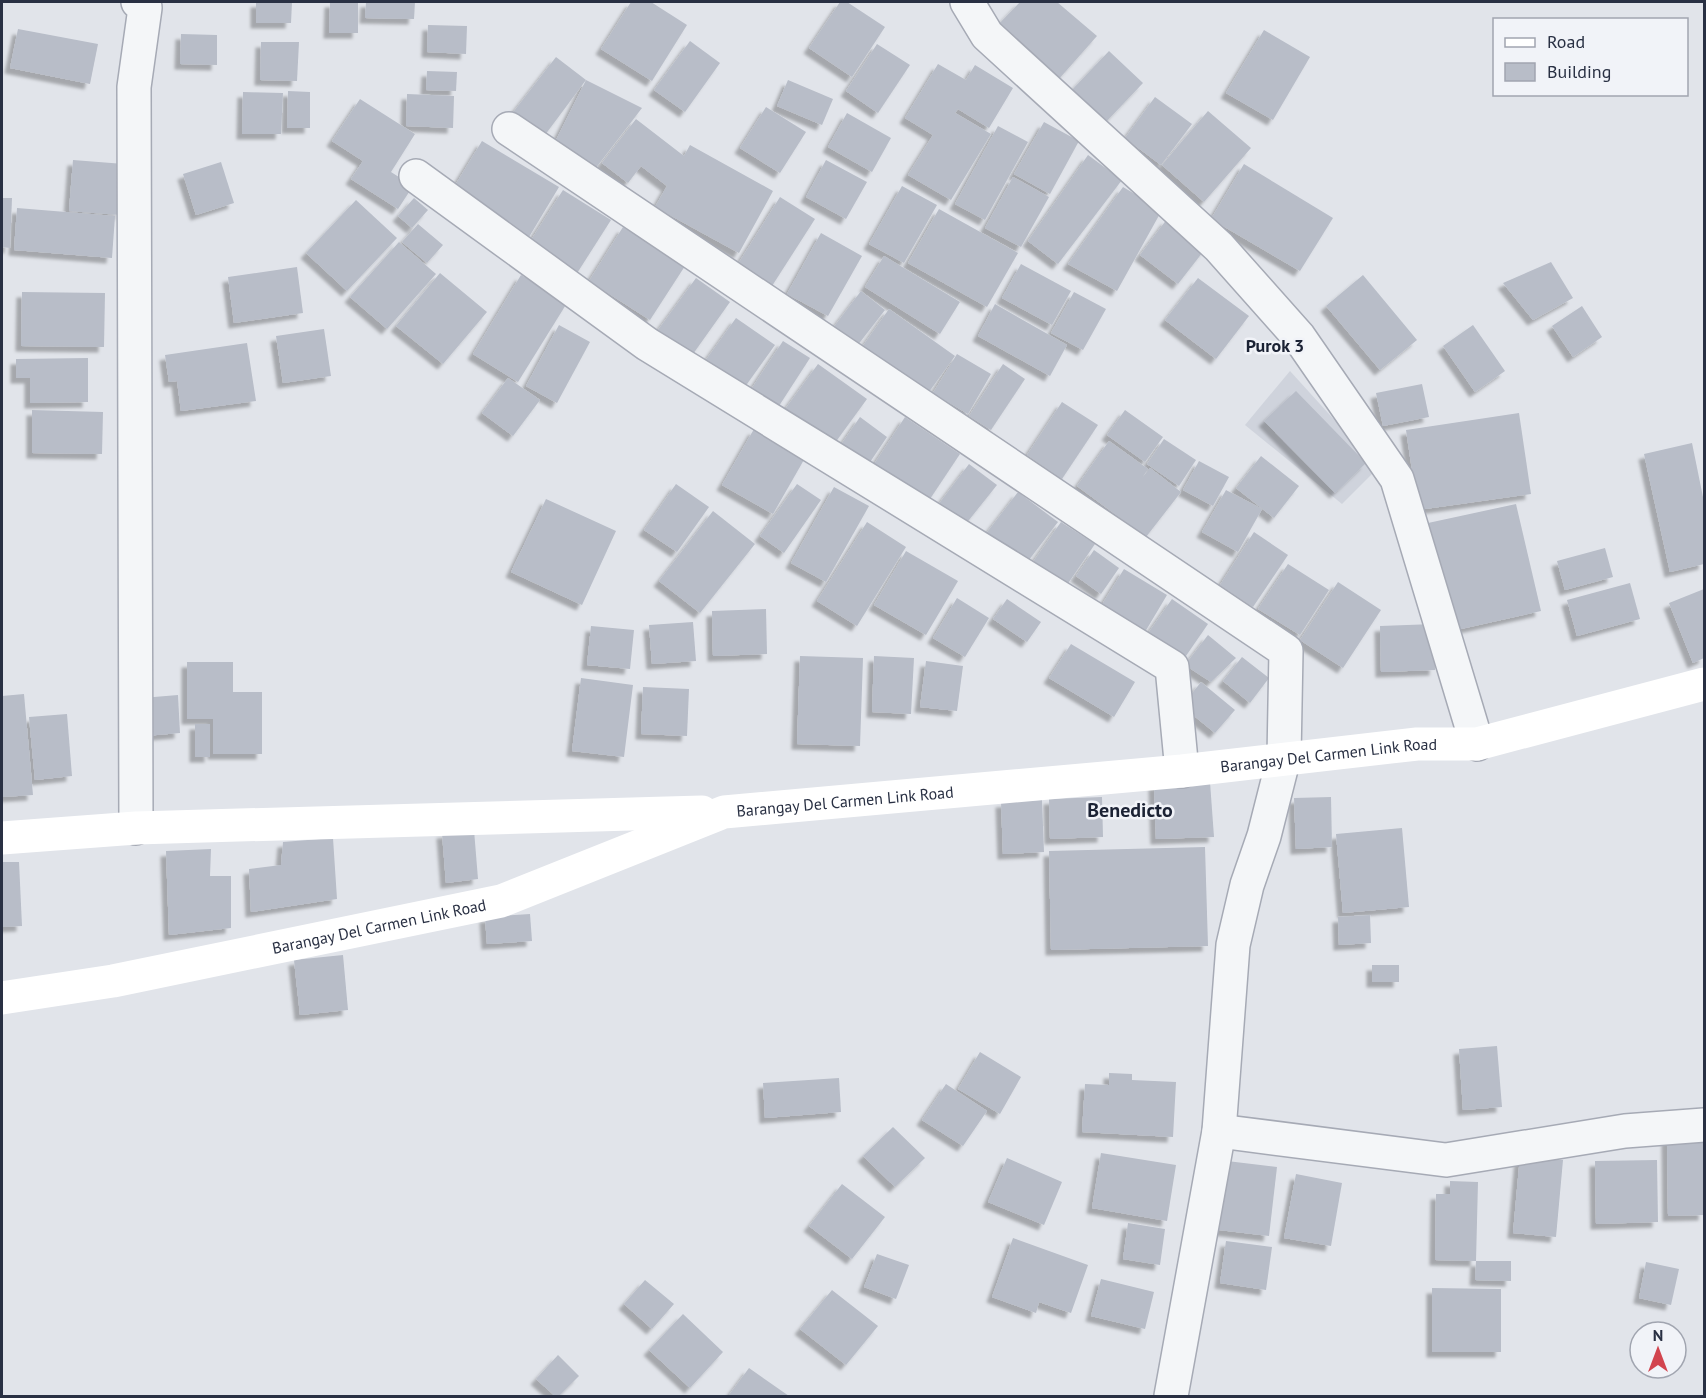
<svg xmlns="http://www.w3.org/2000/svg" width="1706" height="1398" font-family="'PT Sans',sans-serif">
	<style>
		.built { fill: #cfd3dc }
		.building { fill: #b8bdc8; filter: url(#shadow) }
		.lines { fill: none; stroke-linecap: round; stroke-linejoin: round }
		.street-casing { stroke: #a6aab5; stroke-width: 36 }
		.street { stroke: #f4f6f8; stroke-width: 33 }
		.secondary { stroke: #fff; stroke-width: 33 }
		.labels { text-anchor: middle; dominant-baseline: central; stroke-width: 5; stroke-linejoin: round; paint-order: stroke }
		.street-label { font-size: 16px; fill: #293043; stroke: #f1f3f8 }
		.neighbourhood-label { font-size: 18px; font-weight: bold; fill: #1b2234; stroke: #f1f3f8 }
		.quarter-label { font-size: 20px; font-weight: bold; fill: #1b2234; stroke: #f1f3f8 }
	</style>
	<defs>
		<filter id="shadow"><feDropShadow dx="-5.5" dy="5.5" stdDeviation="1.5" flood-color="#0004"/></filter>
	</defs>
	<rect width="100%" height="100%" fill="#e1e4ea"/>
	<path class="built" d="M1290 371 1378 468 1342 504 1245 425Z"/>
	<g class="building">
		<path d="M256 2H292L291 23H256Z"/>
		<path d="M330 2H358V33H329Z"/>
		<path d="M366 2H415L414 19 365 18Z"/>
		<path d="M631 2H651L687 25 652 81 601 49Z"/>
		<path d="M840 2H847L885 27 852 77 809 48Z"/>
		<path d="M1020 2H1057L1097 36 1058 80 997 26Z"/>
		<path d="M428 25 467 26 466 54 427 52Z"/>
		<path d="M18 29 98 44 90 84 10 68Z"/>
		<path d="M1264 30 1310 57 1273 120 1226 93Z"/>
		<path d="M181 34 217 35V65L180 64Z"/>
		<path d="M690 41 720 63 685 112 654 90Z"/>
		<path d="M261 42H299L297 81 260 80Z"/>
		<path d="M877 44 910 65 878 113 846 91Z"/>
		<path d="M1109 51 1143 83 1105 123 1071 91Z"/>
		<path d="M556 57 586 80 542 139 511 115Z"/>
		<path d="M938 64 966 80 975 65 1013 88 989 128 958 109 955 113 991 134 951 200 908 175 933 135 905 118Z"/>
		<path d="M427 71 457 72 456 91 426 90Z"/>
		<path d="M586 80 642 108 595 169 556 140Z"/>
		<path d="M788 80 833 99 822 125 777 106Z"/>
		<path d="M288 91 310 92V128H287Z"/>
		<path d="M243 92 283 93 281 134H242Z"/>
		<path d="M407 94 454 96 453 128 406 126Z"/>
		<path d="M1155 97 1192 124 1161 165 1125 138Z"/>
		<path d="M360 99 415 134 391 172 413 186 398 209 351 179 363 161 332 141Z"/>
		<path d="M766 107 806 132 780 173 740 148Z"/>
		<path d="M1208 111 1251 148 1204 202 1162 165Z"/>
		<path d="M847 113 891 138 872 172 828 147Z"/>
		<path d="M636 119 684 156 690 145 773 191 739 253 655 207 667 186 641 166 628 183 602 163Z"/>
		<path d="M1044 122 1079 141 1050 194 1014 174Z"/>
		<path d="M998 126 1028 142 985 220 955 204Z"/>
		<path d="M482 141 559 187 526 242 448 197Z"/>
		<path d="M1088 155 1122 180 1058 264 1028 241Z"/>
		<path d="M73 160 124 164 120 215 69 211Z"/>
		<path d="M826 160 867 182 846 219 806 197Z"/>
		<path d="M221 162 234 203 196 215 183 174Z"/>
		<path d="M1244 164 1333 218 1300 271 1211 219Z"/>
		<path d="M1013 177 1049 197 1021 247 985 228Z"/>
		<path d="M902 186 937 205 904 263 869 244Z"/>
		<path d="M1123 187 1162 210 1117 291 1068 264Z"/>
		<path d="M563 190 611 220 574 278 526 248Z"/>
		<path d="M780 197 815 219 772 286 738 264Z"/>
		<path d="M2 198H12L10 248 2 247Z"/>
		<path d="M414 198 428 210 412 228 398 216Z"/>
		<path d="M356 200 397 238 347 291 306 253Z"/>
		<path d="M17 208 115 216 112 258 14 250Z"/>
		<path d="M939 209 1018 253 987 307 908 263Z"/>
		<path d="M1167 219 1206 248 1178 284 1140 255Z"/>
		<path d="M418 224 443 245 427 263 402 242Z"/>
		<path d="M623 227 685 266 650 320 589 281Z"/>
		<path d="M821 233 862 256 828 316 787 294Z"/>
		<path d="M399 242 436 274 387 329 350 297Z"/>
		<path d="M884 256 960 302 940 334 865 287Z"/>
		<path d="M1551 262 1573 298 1533 320 1503 283Z"/>
		<path d="M1021 264 1071 291 1052 325 1002 298Z"/>
		<path d="M297 267 303 313 234 323 228 277Z"/>
		<path d="M440 273 487 312 443 364 396 326Z"/>
		<path d="M521 275 567 303 518 382 473 354Z"/>
		<path d="M1363 275 1417 340 1380 370 1326 306Z"/>
		<path d="M696 278 730 302 693 354 658 330Z"/>
		<path d="M1198 278 1249 316 1216 359 1165 320Z"/>
		<path d="M861 291 885 310 857 346 833 328Z"/>
		<path d="M22 292 105 293 104 347 21 346Z"/>
		<path d="M1074 292 1106 309 1083 350 1051 333Z"/>
		<path d="M995 304 1067 345 1050 376 978 336Z"/>
		<path d="M1582 306 1602 337 1573 357 1552 326Z"/>
		<path d="M889 309 955 356 926 396 860 350Z"/>
		<path d="M736 318 775 345 742 391 703 364Z"/>
		<path d="M559 325 590 342 557 403 526 386Z"/>
		<path d="M1473 325 1505 371 1475 392 1443 346Z"/>
		<path d="M324 329 331 376 283 383 276 336Z"/>
		<path d="M783 341 810 358 777 409 750 391Z"/>
		<path d="M247 343 256 401 181 411 177 381 169 382 165 355Z"/>
		<path d="M957 354 991 374 968 414 933 393Z"/>
		<path d="M88 358V402L30 403V378H16V359Z"/>
		<path d="M818 364 867 399 832 447 783 412Z"/>
		<path d="M1003 364 1025 379 991 430 969 416Z"/>
		<path d="M508 378 540 400 513 436 482 413Z"/>
		<path d="M1422 384 1429 417 1383 426 1376 393Z"/>
		<path d="M1296 391 1366 463 1335 493 1264 421Z"/>
		<path d="M1062 402 1098 425 1062 479 1027 455Z"/>
		<path d="M32 410 103 412 102 454 32 453Z"/>
		<path d="M1125 410 1163 437 1145 462 1107 435Z"/>
		<path d="M1519 413 1531 494 1418 510 1406 430Z"/>
		<path d="M860 417 887 437 866 468 838 449Z"/>
		<path d="M905 417 960 454 926 505 871 469Z"/>
		<path d="M754 429 805 458 773 514 722 485Z"/>
		<path d="M1164 439 1196 460 1179 486 1147 464Z"/>
		<path d="M1109 441 1148 469 1142 478 1150 468 1181 492 1146 537 1077 486Z"/>
		<path d="M1692 443 1704 502V564L1670 572 1644 454Z"/>
		<path d="M1261 456 1299 486 1274 518 1236 488Z"/>
		<path d="M1199 461 1229 477 1213 506 1183 490Z"/>
		<path d="M969 464 997 485 965 525 938 505Z"/>
		<path d="M676 484 709 507 677 552 644 530Z"/>
		<path d="M797 484 821 500 784 553 760 536Z"/>
		<path d="M834 487 869 506 826 582 791 563Z"/>
		<path d="M1226 490 1262 509 1238 552 1202 532Z"/>
		<path d="M1018 492 1058 522 1022 569 982 539Z"/>
		<path d="M546 499 616 531 582 605 511 572Z"/>
		<path d="M1516 504 1541 611 1452 631 1428 523Z"/>
		<path d="M713 511 755 544 700 613 659 581Z"/>
		<path d="M867 522 906 547 857 626 817 601Z"/>
		<path d="M1061 522 1095 544 1060 595 1026 572Z"/>
		<path d="M1254 532 1288 555 1253 607 1220 585Z"/>
		<path d="M1605 548 1613 577 1565 590 1557 561Z"/>
		<path d="M1094 550 1119 568 1101 594 1076 576Z"/>
		<path d="M906 551 958 581 926 635 874 605Z"/>
		<path d="M1288 564 1329 590 1300 635 1258 609Z"/>
		<path d="M1124 569 1167 595 1142 637 1098 611Z"/>
		<path d="M1338 582 1381 610 1343 668 1300 640Z"/>
		<path d="M1630 583 1640 619 1577 636 1567 600Z"/>
		<path d="M1704 589V658L1693 663 1669 603Z"/>
		<path d="M957 598 989 618 965 657 933 638Z"/>
		<path d="M1007 599 1041 622 1027 642 993 619Z"/>
		<path d="M1172 599 1208 624 1179 666 1142 642Z"/>
		<path d="M766 609 767 654 713 656 712 611Z"/>
		<path d="M693 622 696 661 652 664 649 625Z"/>
		<path d="M1434 624 1435 670 1381 672 1380 626Z"/>
		<path d="M591 626 634 630 630 669 587 665Z"/>
		<path d="M1208 635 1236 658 1211 682 1185 665Z"/>
		<path d="M1071 644 1135 682 1114 717 1049 678Z"/>
		<path d="M800 656 863 658 860 746 797 744Z"/>
		<path d="M874 656 914 658 911 714 872 712Z"/>
		<path d="M1242 657 1269 678 1250 703 1223 681Z"/>
		<path d="M926 661 963 666 957 711 920 707Z"/>
		<path d="M187 662H233V692H262V754H213V719H187Z"/>
		<path d="M581 678 633 685 624 757 572 751Z"/>
		<path d="M1201 682 1235 710 1215 733 1182 706Z"/>
		<path d="M643 687 689 689 687 736 641 734Z"/>
		<path d="M24 694 33 795 2 797V696Z"/>
		<path d="M178 695 180 733 145 736 142 698Z"/>
		<path d="M67 714 72 776 35 780 29 717Z"/>
		<rect x="195" y="724" width="15" height="33"/>
		<path d="M1210 782 1214 837 1156 839 1154 784Z"/>
		<path d="M1102 797 1103 837 1050 839 1049 799Z"/>
		<path d="M1331 797 1332 847 1296 849 1294 798Z"/>
		<path d="M1042 800 1044 852 1003 854 1001 802Z"/>
		<path d="M1402 828 1409 907 1343 913 1336 834Z"/>
		<path d="M474 830 478 879 446 883 442 833Z"/>
		<path d="M333 838 337 899 251 912 249 869 281 865 283 842Z"/>
		<path d="M1205 847 1208 946 1051 950 1049 851Z"/>
		<path d="M211 849 210 876H231V928L169 935 166 851Z"/>
		<path d="M2 862H19L22 926 2 927Z"/>
		<path d="M530 914 532 941 487 944 485 917Z"/>
		<path d="M1370 915 1371 943 1339 945 1338 917Z"/>
		<path d="M343 955 348 1010 300 1015 294 960Z"/>
		<rect x="1372" y="965" width="27" height="17"/>
		<path d="M1497 1046 1502 1107 1463 1110 1459 1049Z"/>
		<path d="M980 1052 1021 1077 1000 1114 958 1089Z"/>
		<path d="M1109 1073 1132 1074V1080L1176 1082 1173 1137 1082 1132 1085 1084 1109 1085Z"/>
		<path d="M839 1078 841 1112 765 1118 763 1083Z"/>
		<path d="M946 1084 987 1111 963 1146 922 1120Z"/>
		<path d="M893 1127 925 1158 895 1187 863 1156Z"/>
		<path d="M1667 1138H1704V1215L1668 1216Z"/>
		<path d="M1101 1153 1176 1165 1167 1221 1092 1208Z"/>
		<path d="M1520 1156 1563 1160 1556 1237 1513 1233Z"/>
		<path d="M1007 1158 1062 1182 1044 1225 988 1202Z"/>
		<path d="M1657 1160 1658 1222 1596 1224 1595 1161Z"/>
		<path d="M1227 1161 1277 1167 1269 1236 1219 1230Z"/>
		<path d="M1296 1174 1342 1183 1331 1246 1284 1238Z"/>
		<path d="M1450 1181 1478 1182 1476 1261H1511V1281L1475 1280 1476 1261 1435 1260 1436 1194H1450Z"/>
		<path d="M842 1184 885 1217 852 1259 809 1226Z"/>
		<path d="M1128 1223 1165 1229 1160 1265 1123 1259Z"/>
		<path d="M1013 1238 1088 1265 1071 1313 1039 1302 1036 1313 992 1297Z"/>
		<path d="M1226 1241 1272 1247 1266 1290 1220 1283Z"/>
		<path d="M877 1254 909 1265 896 1299 864 1287Z"/>
		<path d="M1646 1262 1679 1269 1671 1305 1639 1298Z"/>
		<path d="M1101 1279 1154 1292 1145 1329 1091 1316Z"/>
		<path d="M645 1280 674 1304 652 1329 624 1304Z"/>
		<path d="M1432 1288 1501 1289V1352H1432Z"/>
		<path d="M832 1290 878 1326 846 1365 800 1329Z"/>
		<path d="M683 1314 723 1352 690 1388 649 1350Z"/>
		<path d="M558 1355 579 1376 559 1396H555L536 1379Z"/>
		<path d="M749 1368 789 1396 729 1395Z"/>
	</g>
	<g class="lines">
		<g class="street-casing">
			<g id="street">
				<path d="M967 2 987 35 1219 247 1299 337 1397 479 1477 744"/>
				<path d="M509 129 1286 651 1284 757 1264 836 1247 885 1233 945 1219 1131 1171 1396"/>
				<path d="M416 176 647 344 1172 667 1182 771"/>
				<path d="M136 828 134 87 145 8 138 2"/>
				<path d="M1219 1131 1446 1160 1625 1131 1704 1125"/>
			</g>
		</g>
		<use href="#street" class="street"/>
		<g class="secondary">
			<path d="M2 838 136 828 702 812"/>
			<path id="s1" d="M2 998 113 981 501 901 724 812 1182 771 1417 744H1477L1704 684"/>
		</g>
	</g>
	<g class="labels">
		<g class="street-label">
			<text stroke="none"><textPath href="#s1" startOffset="1356">Barangay Del Carmen Link Road</textPath></text>
			<text stroke="none"><textPath href="#s1" startOffset="870">Barangay Del Carmen Link Road</textPath></text>
			<text stroke="none"><textPath href="#s1" startOffset="384">Barangay Del Carmen Link Road</textPath></text>
		</g>
		<g class="neighbourhood-label">
			<text x="1275" y="345">Purok 3</text>
		</g>
		<g class="quarter-label">
			<text x="1130" y="810">Benedicto</text>
		</g>
	</g>
	<rect width="1706" height="1398" fill="none" stroke="#293043" stroke-width="6"/>
	<rect x="1493" y="18" width="195" height="78" fill="#f1f3f8" stroke="#a1a5b0" stroke-width="1.5"/>
	<rect x="1505" y="38" width="30" height="9" fill="#ffffff" stroke="#a1a5b0" stroke-width="1.5"/>
	<text x="1547" y="48" font-size="18" fill="#293043">Road</text>
	<rect x="1505" y="63" width="30" height="18" fill="#b8bdc8" stroke="#a1a5b0" stroke-width="1.5"/>
	<text x="1547" y="78" font-size="18" fill="#293043">Building</text>
	<g transform="translate(1658 1350)"><circle r="28" fill="#f1f3f8" stroke="#a1a5b0" stroke-width="1.5"/>
	<path d="M0-4.5L10 22L0 15L-10 22Z" fill="#d2444e"/>
	<text y="-9" font-size="16" font-weight="bold" text-anchor="middle" fill="#293043">N</text>
	</g>
</svg>
